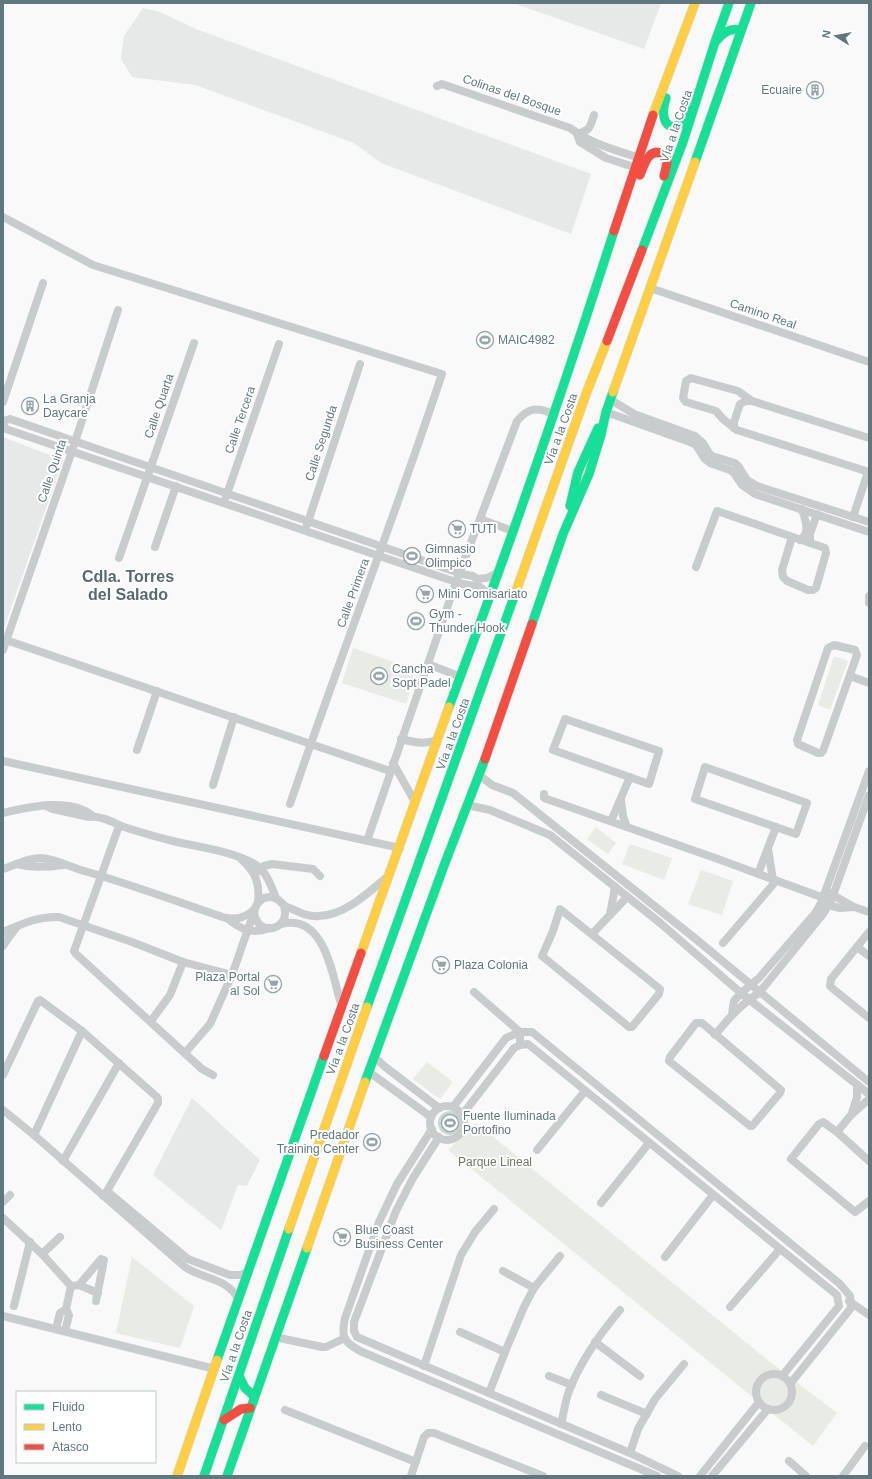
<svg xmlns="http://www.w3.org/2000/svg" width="872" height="1479" font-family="Helvetica,sans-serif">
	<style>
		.built { fill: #e7e9e9 }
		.green { fill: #e9ebe6 }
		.water { fill: #cad7d7 }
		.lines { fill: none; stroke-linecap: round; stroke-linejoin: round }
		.fast-casing { stroke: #d4d5d6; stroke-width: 10 }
		.slow-casing { stroke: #d4d5d6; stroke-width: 10 }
		.jam-casing { stroke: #d4d5d6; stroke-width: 10 }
		.street { stroke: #c9cccd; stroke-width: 8 }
		.fast { stroke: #16e098; stroke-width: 9 }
		.slow { stroke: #ffcf43; stroke-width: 9 }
		.jam { stroke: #f24e42; stroke-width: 9 }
		.labels { text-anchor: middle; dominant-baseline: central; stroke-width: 4; stroke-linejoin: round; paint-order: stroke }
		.poi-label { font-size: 12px; fill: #60787d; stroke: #fff; text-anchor: start }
		.street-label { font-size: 12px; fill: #60787d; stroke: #fff }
		.park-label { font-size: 12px; fill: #6e7a64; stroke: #fff }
		.district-label { font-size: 16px; font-weight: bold; fill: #576a6e; stroke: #fff }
	</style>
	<rect width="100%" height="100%" fill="#f9f9f9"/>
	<g class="built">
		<path d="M513 3H661L644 49Z"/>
		<path d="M143 8 160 12 196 29 591 174 571 234 381 163 354 143 195 85 132 77 121 59 124 36Z"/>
		<path d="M3 437 63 460 3 631Z"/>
		<path d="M192 1098 260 1160 247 1186 238 1185 221 1230 153 1175Z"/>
	</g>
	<g class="green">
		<path d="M353 648 417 670 406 704 342 683Z"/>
		<path d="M834 656 848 661 830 710 818 705Z"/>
		<path d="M596 827 616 843 608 854 587 839Z"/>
		<path d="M630 844 672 858 664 880 622 864Z"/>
		<path d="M701 870 733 881 722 915 688 904Z"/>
		<path d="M427 1062 453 1082 440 1099 413 1079Z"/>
		<path d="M476 1123 769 1361 837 1413 813 1446 448 1150Z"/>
		<path d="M132 1257 194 1306 180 1348 116 1333Z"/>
	</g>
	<circle class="water" cx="450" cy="1123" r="12"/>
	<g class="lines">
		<g class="fast-casing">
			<g id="fast">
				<path d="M717 40C724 32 730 28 741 30"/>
				<path d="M666 98C656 127 678 139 689 110"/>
				<path d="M695 162 751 3"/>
				<path d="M642 250 683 142 715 42 729 3"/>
				<path d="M570 506 578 472 598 428"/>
				<path d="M532 624 563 534 589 474 601 435 606 412 613 392"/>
				<path d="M449 707C508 550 563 391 614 231"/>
				<path d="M367 1007 515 594"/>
				<path d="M365 1082 445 863 485 759"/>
				<path d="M217 1360 324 1056"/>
				<path d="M239 1376 245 1388 254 1396"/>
				<path d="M204 1476 289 1229"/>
				<path d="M227 1476 307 1248"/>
			</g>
		</g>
		<g class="slow-casing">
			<g id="slow">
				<path d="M653 115 695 3"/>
				<path d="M613 392 695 162"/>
				<path d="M515 594 586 394 607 341"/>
				<path d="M361 953 449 707"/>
				<path d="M289 1229 367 1007"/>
				<path d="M307 1248 365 1082"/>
				<path d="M177 1476 217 1360"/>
			</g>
		</g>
		<g class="jam-casing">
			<g id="jam">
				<path d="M640 175C645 162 650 145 666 156L667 163 664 176"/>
				<path d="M614 231 653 115"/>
				<path d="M607 341 642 250"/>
				<path d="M485 759 532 624"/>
				<path d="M324 1056 361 953"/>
				<path d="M224 1420 241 1409 250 1408"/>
			</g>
		</g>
		<g class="street">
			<path d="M437 86 442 84 570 128C590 143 614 150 637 157"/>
			<path d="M577 134 580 142 606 158 634 167"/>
			<path d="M577 134C590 130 590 128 594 115"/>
			<path d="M3 217 93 265 442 374C394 519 339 660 290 804"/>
			<path d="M650 288 869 362"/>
			<path d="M611 400 634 414 695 436 703 443 709 453 712 456 735 463 739 467 747 480 757 486 869 522"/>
			<path d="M752 401 738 391 691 378 686 381 683 398 686 402 716 411 723 419 737 430 869 472"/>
			<path d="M3 402 43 283"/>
			<path d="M606 412 690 442 696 445 705 459 710 463 730 470 734 473 742 485 755 494 869 532"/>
			<path d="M3 421 10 419 462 574 473 576 477 579 487 578 499 572"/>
			<path d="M3 425 6 429 447 579 463 584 480 587 491 596"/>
			<path d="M734 428V422L740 404 746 401H752L869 438"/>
			<path d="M226 497 279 344"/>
			<path d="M853 517 868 472"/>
			<path d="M480 519 513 531"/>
			<path d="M307 525 360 364"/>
			<path d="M800 540C811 533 805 519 802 509"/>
			<path d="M810 543V534L817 514"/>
			<path d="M155 547 176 486"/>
			<path d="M119 558 194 343"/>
			<path d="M696 567 717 511 825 548 826 553 816 588 813 590H808L787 581 783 577 782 570 792 537"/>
			<path d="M869 596V603"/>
			<path d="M3 639 390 771"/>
			<path d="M834 645 855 650 857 655 823 751 821 753H818L798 744 797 740 828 648Z"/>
			<path d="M3 650 72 451 118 310"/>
			<path d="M428 664 461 677"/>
			<path d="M850 676 869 683"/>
			<path d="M565 719 659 751 649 784 553 750Z"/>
			<path d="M401 739C413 742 425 745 437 740"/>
			<path d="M137 750 157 691"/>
			<path d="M3 761 400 848"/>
			<path d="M393 763 415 802"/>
			<path d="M705 767 807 803 796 834 695 799Z"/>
			<path d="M479 775 492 785 513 793 697 940 869 1082"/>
			<path d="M213 785 234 717"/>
			<path d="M544 794V798L718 859 824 898"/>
			<path d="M621 800 623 816 627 827"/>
			<path d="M467 805 490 810 550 835 659 922 741 993 869 1094"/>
			<path d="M46 806 53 809 89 817C102 815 115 824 127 828 143 833 160 838 177 842 200 847 236 852 256 865 267 872 271 886 276 898"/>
			<path d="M3 813C29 807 70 797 93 816"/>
			<path d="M611 821 630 777"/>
			<path d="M119 826 74 951 76 954 202 1069 213 1075"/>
			<path d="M367 841 456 582 517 421C529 407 537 407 554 414"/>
			<path d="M768 849 773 880"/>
			<path d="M242 860C256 872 260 885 258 902"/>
			<path d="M16 864C30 868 49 867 63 865"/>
			<path d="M3 869C15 865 27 858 41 858 55 859 68 866 81 870 130 884 178 902 226 918 238 920 246 917 255 909"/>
			<path d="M255 874 264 866 272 864 313 869 320 876"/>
			<path d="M758 874 776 827"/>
			<path d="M829 893 854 907 869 912"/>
			<path d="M824 904 840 908 854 907"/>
			<path d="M284 906C291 929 261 937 255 917 252 908 259 898 269 897 276 896 279 901 284 905 286 907 290 908 292 909 301 913 309 917 319 916 345 915 368 893 387 877"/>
			<path d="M560 909 660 989 659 994 632 1027H629L542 956 553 931Z"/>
			<path d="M610 915 615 887"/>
			<path d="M227 918C240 929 252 935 269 928"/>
			<path d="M281 924C325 913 332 975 341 1004"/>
			<path d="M3 932C22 924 38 916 59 917L132 942 183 962 232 975"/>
			<path d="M869 932 831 979 830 986 832 988 869 1018"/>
			<path d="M592 934 627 897"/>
			<path d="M723 943 776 881"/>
			<path d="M3 946 9 937 16 928"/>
			<path d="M857 947 869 956"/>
			<path d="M474 992 520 1032V1045"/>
			<path d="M732 1014 734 1001 741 993 759 978 816 912 821 903 869 771"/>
			<path d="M151 1021 170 995 183 962"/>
			<path d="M696 1023H702L781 1090 780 1093 752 1126H750L669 1061 670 1057Z"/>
			<path d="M715 1035C728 1019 741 1004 759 993L823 914 831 901 869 795"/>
			<path d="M185 1053 210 1024 232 975 254 912"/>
			<path d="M375 1057 384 1066 439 1108"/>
			<path d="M369 1072 431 1117"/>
			<path d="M3 1075 38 1001 40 1000 82 1031 157 1097 158 1099V1103L107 1191 103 1196"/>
			<circle cx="447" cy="1123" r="17"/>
			<path d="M453 1107 506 1038 520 1032H532L840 1284 850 1296 851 1308 790 1384"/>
			<path d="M3 1110 34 1135 185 1267C202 1279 228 1278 238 1299"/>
			<path d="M852 1113 857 1097V1085"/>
			<path d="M462 1115 514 1048 520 1045 528 1044 837 1295 839 1306 782 1376"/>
			<path d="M432 1129 397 1184 379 1222 345 1318C341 1338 343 1341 360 1351L657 1476"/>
			<path d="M837 1132 851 1115 869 1099"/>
			<path d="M34 1135 82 1031"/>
			<path d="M439 1137 413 1178 396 1211 354 1322V1331L357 1337 630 1453 678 1476"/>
			<path d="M537 1150 585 1091"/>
			<path d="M63 1161 119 1063"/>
			<path d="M869 1161 837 1132 823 1122 819 1124 791 1159 855 1212 869 1201"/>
			<path d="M107 1191 188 1259 230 1275H241L248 1272"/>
			<path d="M3 1202 10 1195"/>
			<path d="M601 1203 649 1143"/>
			<path d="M3 1218 42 1254 71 1286 66 1309 69 1315 65 1331"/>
			<path d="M42 1254 60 1237"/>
			<path d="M665 1257 713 1195"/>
			<path d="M503 1271 534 1288"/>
			<path d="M79 1285 98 1293"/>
			<path d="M71 1286 79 1285 101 1259 104 1260 96 1301"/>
			<path d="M849 1301 869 1315"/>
			<path d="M14 1306 30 1242"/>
			<path d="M730 1307 780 1249"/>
			<path d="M3 1316 215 1369"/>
			<path d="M56 1329 60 1313 66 1309"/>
			<path d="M460 1332 505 1352"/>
			<path d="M275 1337 322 1347H326L345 1338"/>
			<path d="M595 1342 640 1376"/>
			<path d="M424 1366 461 1255 475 1232 494 1209"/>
			<circle cx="774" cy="1392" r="18"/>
			<path d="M549 1376 572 1385"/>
			<path d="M489 1393 505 1352 524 1307 534 1288 560 1256"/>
			<path d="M601 1395 647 1414"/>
			<path d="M285 1410 416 1462"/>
			<path d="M561 1424C564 1413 565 1401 569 1391 581 1360 599 1335 620 1310"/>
			<path d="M630 1453 638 1429 655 1399 684 1364"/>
			<path d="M789 1461 806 1476"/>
			<path d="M411 1476 424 1437 428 1433H434L543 1476"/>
			<path d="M700 1476 759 1402"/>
			<path d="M712 1476 768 1409"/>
			<path d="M843 1476 865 1446"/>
		</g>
		<use href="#fast" class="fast"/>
		<use href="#slow" class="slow"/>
		<use href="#jam" class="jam"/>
	</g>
	<defs>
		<g id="building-ring" transform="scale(0.9)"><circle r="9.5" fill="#fff" stroke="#96a5a8" stroke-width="1.5"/><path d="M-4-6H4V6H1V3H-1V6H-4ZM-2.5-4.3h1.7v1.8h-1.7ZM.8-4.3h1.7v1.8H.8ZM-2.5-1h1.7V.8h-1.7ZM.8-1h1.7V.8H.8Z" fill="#96a5a8"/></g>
		<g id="stadium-ring" transform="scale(0.9)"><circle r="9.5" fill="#fff" stroke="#96a5a8" stroke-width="1.5"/><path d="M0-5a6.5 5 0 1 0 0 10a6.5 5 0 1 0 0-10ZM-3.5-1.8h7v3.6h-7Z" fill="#96a5a8"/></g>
		<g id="supermarket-ring" transform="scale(0.9)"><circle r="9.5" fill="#fff" stroke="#96a5a8" stroke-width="1.5"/><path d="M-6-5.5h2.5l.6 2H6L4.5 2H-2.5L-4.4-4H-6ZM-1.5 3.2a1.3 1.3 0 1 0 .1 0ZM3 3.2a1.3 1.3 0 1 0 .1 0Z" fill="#96a5a8"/></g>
	</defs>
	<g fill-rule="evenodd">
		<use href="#building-ring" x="815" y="90"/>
		<use href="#stadium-ring" x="485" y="340"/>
		<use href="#building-ring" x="30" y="406"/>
		<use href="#supermarket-ring" x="457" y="529"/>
		<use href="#stadium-ring" x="412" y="556"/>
		<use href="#supermarket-ring" x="425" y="594"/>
		<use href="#stadium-ring" x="416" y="621"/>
		<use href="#stadium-ring" x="379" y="676"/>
		<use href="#supermarket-ring" x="441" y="965"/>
		<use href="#supermarket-ring" x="273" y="984"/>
		<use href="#stadium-ring" x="450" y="1123"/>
		<use href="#stadium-ring" x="372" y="1142"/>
		<use href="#supermarket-ring" x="342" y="1237"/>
	</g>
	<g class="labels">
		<g class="poi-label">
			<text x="802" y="90" text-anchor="end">Ecuaire</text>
			<text x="498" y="340">MAIC4982</text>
			<text x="43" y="399">La Granja<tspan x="43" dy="14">Daycare</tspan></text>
			<text x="470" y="529">TUTI</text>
			<text x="425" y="549">Gimnasio<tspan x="425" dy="14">Olimpico</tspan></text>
			<text x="438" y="594">Mini Comisariato</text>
			<text x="429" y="614">Gym -<tspan x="429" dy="14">Thunder Hook</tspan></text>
			<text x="392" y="669">Cancha<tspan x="392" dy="14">Sopt Padel</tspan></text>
			<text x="454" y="965">Plaza Colonia</text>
			<text x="260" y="977" text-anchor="end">Plaza Portal<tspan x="260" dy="14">al Sol</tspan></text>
			<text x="463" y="1116">Fuente Iluminada<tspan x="463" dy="14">Portofino</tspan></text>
			<text x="359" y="1135" text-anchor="end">Predador<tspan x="359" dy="14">Training Center</tspan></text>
			<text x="355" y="1230">Blue Coast<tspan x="355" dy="14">Business Center</tspan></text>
		</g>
		<g class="street-label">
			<text transform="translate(512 95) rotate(19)">Colinas del Bosque</text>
			<text transform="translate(676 126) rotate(-71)">Vía a la Costa</text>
			<text transform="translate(763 314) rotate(19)">Camino Real</text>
			<text transform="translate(159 406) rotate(-71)">Calle Quarta</text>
			<text transform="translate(240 420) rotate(-71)">Calle Tercera</text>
			<text transform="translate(561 429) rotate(-70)">Vía a la Costa</text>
			<text transform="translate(321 443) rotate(-72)">Calle Segunda</text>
			<text transform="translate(52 471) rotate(-71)">Calle Quinta</text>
			<text transform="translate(353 593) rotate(-70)">Calle Primera</text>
			<text transform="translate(453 734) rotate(-70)">Vía a la Costa</text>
			<text transform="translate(343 1039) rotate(-70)">Vía a la Costa</text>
			<text transform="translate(236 1346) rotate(-71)">Vía a la Costa</text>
		</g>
		<g class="park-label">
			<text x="495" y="1162">Parque Lineal</text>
		</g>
		<g class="district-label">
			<text x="128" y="576">Cdla. Torres<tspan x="128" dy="18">del Salado</tspan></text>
		</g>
	</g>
	<rect width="872" height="1479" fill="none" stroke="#60787d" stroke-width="8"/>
	<rect x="16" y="1391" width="140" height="72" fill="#ffffff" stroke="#bfc9cb"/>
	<rect x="24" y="1404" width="20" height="6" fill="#16e098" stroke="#bfc9cb"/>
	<text x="52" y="1411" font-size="12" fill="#60787d">Fluido</text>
	<rect x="24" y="1424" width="20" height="6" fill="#ffcf43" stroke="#bfc9cb"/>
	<text x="52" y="1431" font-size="12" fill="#60787d">Lento</text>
	<rect x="24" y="1444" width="20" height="6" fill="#f24e42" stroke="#bfc9cb"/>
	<text x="52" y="1451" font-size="12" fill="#60787d">Atasco</text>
	<g transform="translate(836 36) rotate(281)" stroke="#ffffff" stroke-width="3" paint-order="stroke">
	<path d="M0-3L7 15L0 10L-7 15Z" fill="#60787d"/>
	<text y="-6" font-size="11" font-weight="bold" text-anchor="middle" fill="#60787d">N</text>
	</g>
</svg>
